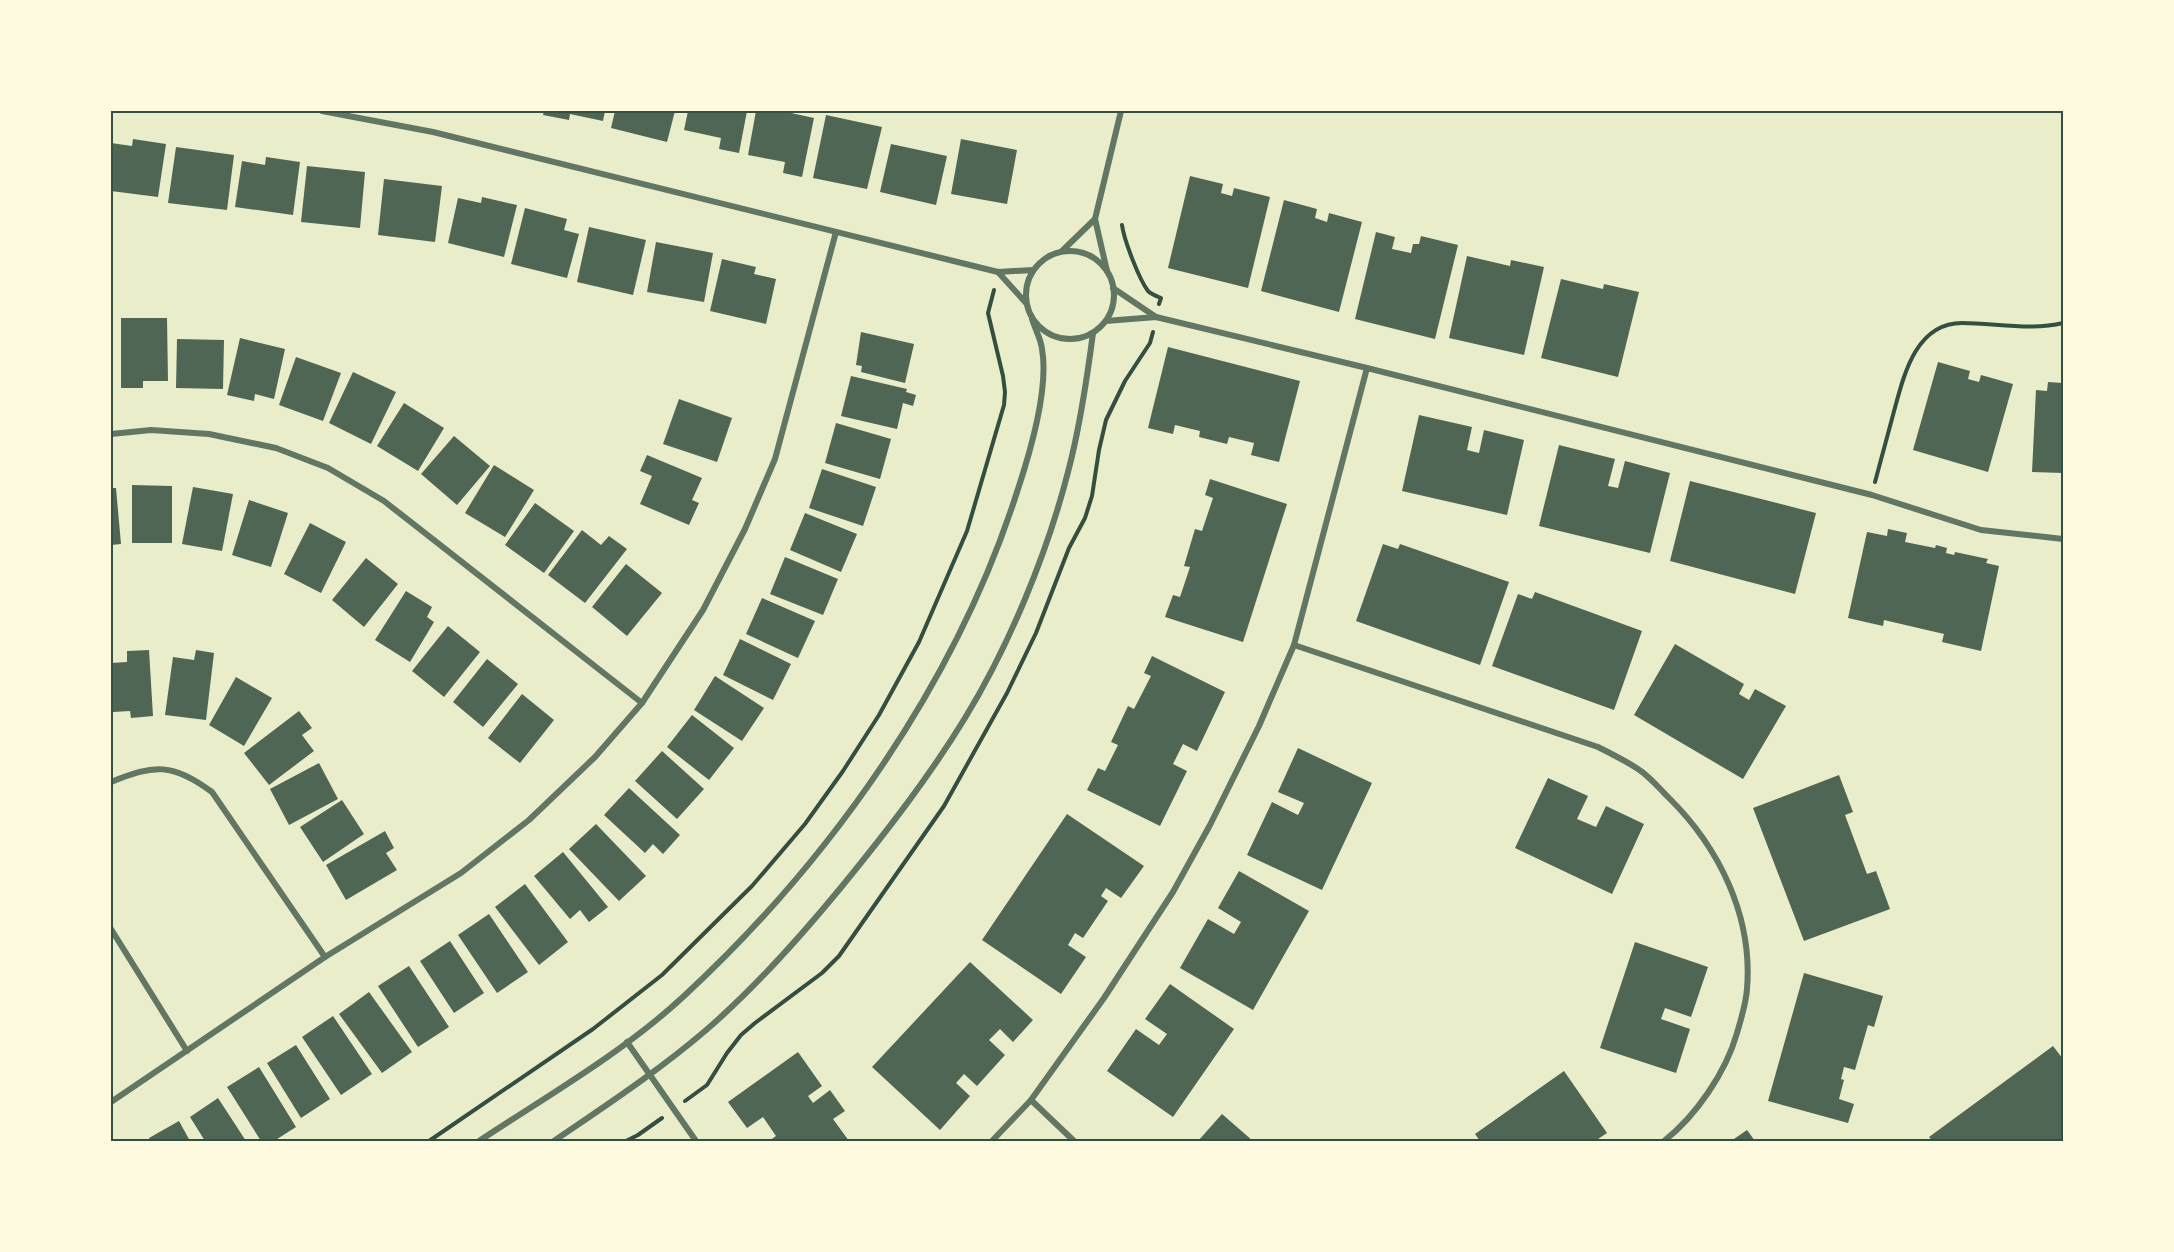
<svg xmlns="http://www.w3.org/2000/svg" width="2174" height="1252" font-family="Poppins,sans-serif">
	<style>
		.building { fill: #4f6655 }
		.lines { fill: none; stroke-linecap: round; stroke-linejoin: round }
		.path { stroke: #344e41; stroke-width: 4 }
		.minor { stroke: #617663; stroke-width: 6 }
		.neatline { fill: none; stroke: #344e41; stroke-width: 2 }
	</style>
	<rect width="100%" height="100%" fill="#e9edc9"/>
	<g class="building">
		<path d="M544 111H605L603 121 570 114 569 120 543 115Z"/>
		<path d="M615 111H675L667 142 611 128Z"/>
		<path d="M688 111H747L739 153 719 149 721 138 684 130Z"/>
		<path d="M756 111H782L814 118 802 177 783 173 785 162 748 155Z"/>
		<path d="M826 115 882 127 867 189 813 178Z"/>
		<path d="M133 139 166 144 158 197 111 191V143L132 146Z"/>
		<path d="M961 139 1017 150 1007 204 951 194Z"/>
		<path d="M891 144 947 156 936 205 880 192Z"/>
		<path d="M176 147 234 155 227 210 168 203Z"/>
		<path d="M266 157 300 162 293 215 235 207 242 161 265 165Z"/>
		<path d="M307 166 365 172 360 228 301 222Z"/>
		<path d="M1190 176 1223 184 1221 193 1232 196 1234 188 1270 197 1248 288 1168 268Z"/>
		<path d="M384 179 442 186 435 242 378 235Z"/>
		<path d="M482 197 517 205 504 257 448 243 458 198 481 203Z"/>
		<path d="M1284 200 1317 209 1315 218 1327 222 1329 213 1362 222 1339 312 1261 291Z"/>
		<path d="M525 208 567 219 564 230 579 234 567 278 511 264Z"/>
		<path d="M589 227 646 240 633 295 577 282Z"/>
		<path d="M1376 232 1395 237 1392 249 1411 253 1413 244H1419L1421 236 1458 245 1435 339 1355 319Z"/>
		<path d="M656 242 713 253 704 302 647 292Z"/>
		<path d="M1467 256 1510 266 1511 260 1544 267 1524 355 1449 338Z"/>
		<path d="M722 259 756 267 754 274 776 279 766 324 710 311Z"/>
		<path d="M1561 279 1603 289 1604 284 1639 292 1618 377 1541 358Z"/>
		<path d="M121 318H167L168 381H143V388H121Z"/>
		<path d="M861 332 914 344 905 383 861 372 862 366 856 365Z"/>
		<path d="M240 338 285 349 274 399 255 394 254 401 227 395Z"/>
		<path d="M177 339 224 340 223 389 176 388Z"/>
		<path d="M1168 347 1300 381 1279 462 1251 455 1254 443 1229 437 1227 444 1199 437 1200 431 1175 425 1173 434 1148 428Z"/>
		<path d="M296 357 341 373 323 421 279 405Z"/>
		<path d="M1938 362 1970 371 1968 379 1979 382 1981 375 2013 384 1988 472 1913 450Z"/>
		<path d="M353 372 396 392 371 444 329 423Z"/>
		<path d="M851 376 907 389 906 392 916 395 913 406 903 403 897 429 841 416Z"/>
		<path d="M2048 382 2063 383V473L2032 472 2036 390 2047 391Z"/>
		<path d="M679 399 732 418 717 462 663 444Z"/>
		<path d="M404 403 444 428 418 471 377 446Z"/>
		<path d="M1419 415 1472 427 1467 450 1479 453 1484 430 1524 440 1507 515 1402 491Z"/>
		<path d="M836 423 891 439 880 479 825 463Z"/>
		<path d="M454 436 490 466 457 505 421 474Z"/>
		<path d="M1559 445 1615 459 1608 486 1618 488 1625 461 1670 473 1650 553 1539 526Z"/>
		<path d="M647 455 702 478 692 500 699 503 689 525 640 504 652 476 640 471Z"/>
		<path d="M494 465 534 490 505 537 465 513Z"/>
		<path d="M822 469 876 487 863 526 809 508Z"/>
		<path d="M1210 479 1287 504 1243 642 1165 617 1173 595 1180 597 1190 567 1184 566 1195 529 1202 531 1213 498 1205 495Z"/>
		<path d="M1690 481 1816 513 1795 594 1670 561Z"/>
		<path d="M132 485 172 486V543H132Z"/>
		<path d="M193 487 233 494 222 551 182 544Z"/>
		<path d="M111 488H116L121 544 111 545Z"/>
		<path d="M249 500 288 513 271 567 232 555Z"/>
		<path d="M535 503 574 531 544 573 505 545Z"/>
		<path d="M805 513 857 534 841 572 790 550Z"/>
		<path d="M310 523 346 542 321 593 284 574Z"/>
		<path d="M1888 529 1907 533 1905 542 1935 548 1936 545 1947 548 1946 553 1954 555 1955 552 1988 559 1986 563 1999 566 1981 651 1942 642 1944 634 1884 620 1883 626 1848 618 1867 532 1887 536Z"/>
		<path d="M582 530 601 545 609 536 627 549 585 603 548 575Z"/>
		<path d="M1383 544 1398 549 1400 544 1509 582 1480 665 1356 621Z"/>
		<path d="M785 557 838 579 823 615 770 594Z"/>
		<path d="M366 558 398 584 364 627 332 600Z"/>
		<path d="M626 564 662 593 627 636 592 607Z"/>
		<path d="M406 591 432 607 427 617 434 622 410 662 375 640Z"/>
		<path d="M1535 592 1642 631 1614 710 1492 666 1518 594 1532 599Z"/>
		<path d="M762 598 815 621 798 658 746 634Z"/>
		<path d="M448 626 480 652 444 697 412 671Z"/>
		<path d="M740 639 791 664 773 700 723 675Z"/>
		<path d="M1675 644 1744 684 1739 694 1749 700 1755 689 1786 706 1743 779 1634 715Z"/>
		<path d="M149 650 153 716 131 718 130 711 113 712 111 663 127 662V651Z"/>
		<path d="M196 650 214 653 206 720 165 715 173 657 194 660Z"/>
		<path d="M1152 656 1225 692 1197 751 1183 744 1173 764 1187 771 1160 826 1087 790 1098 768 1105 771 1118 745 1111 742 1128 706 1134 709 1151 676 1144 673Z"/>
		<path d="M487 659 518 684 483 727 453 702Z"/>
		<path d="M715 676 764 708 742 741 694 710Z"/>
		<path d="M236 677 272 698 244 746 209 725Z"/>
		<path d="M522 694 554 720 520 763 488 738Z"/>
		<path d="M299 711 312 728 302 735 314 751 269 785 244 753Z"/>
		<path d="M692 715 734 748 709 780 667 747Z"/>
		<path d="M1298 748 1372 783 1322 890 1247 855 1272 802 1298 815 1304 803 1278 792Z"/>
		<path d="M662 751 704 789 677 819 635 781Z"/>
		<path d="M319 763 338 799 289 825 270 789Z"/>
		<path d="M1839 775 1853 812 1845 815 1867 874 1876 871 1890 909 1804 941 1753 808Z"/>
		<path d="M1548 778 1588 796 1577 819 1596 827 1606 806 1644 824 1612 894 1515 848Z"/>
		<path d="M629 788 680 835 663 854 653 844 645 853 604 815Z"/>
		<path d="M342 800 364 834 323 862 300 827Z"/>
		<path d="M1067 814 1144 866 1121 898 1106 888 1101 896 1108 901 1083 938 1075 933 1068 945 1086 957 1061 994 982 940Z"/>
		<path d="M596 824 646 876 619 901 569 849Z"/>
		<path d="M385 831 394 848 386 853 397 870 346 900 326 865Z"/>
		<path d="M563 852 608 907 589 922 580 910 570 919 534 876Z"/>
		<path d="M1239 871 1309 911 1253 1010 1180 968 1208 919 1234 934 1241 922 1218 908Z"/>
		<path d="M525 884 568 942 539 965 495 907Z"/>
		<path d="M489 914 528 972 497 993 458 935Z"/>
		<path d="M450 941 484 993 454 1013 420 961Z"/>
		<path d="M1635 942 1708 967 1691 1017 1665 1008 1661 1019 1690 1029 1676 1073 1600 1048Z"/>
		<path d="M970 962 1033 1020 1013 1042 1000 1029 989 1040 1005 1055 977 1086 964 1074 956 1083 970 1096 940 1130 872 1067Z"/>
		<path d="M409 966 449 1027 418 1047 378 986Z"/>
		<path d="M1804 973 1883 996 1874 1027 1868 1025 1855 1070 1844 1067 1841 1079 1844 1080 1839 1099 1854 1104 1848 1123 1768 1101Z"/>
		<path d="M1170 984 1234 1029 1173 1117 1107 1071 1136 1029 1159 1045 1167 1034 1145 1019Z"/>
		<path d="M369 992 412 1052 382 1073 339 1014Z"/>
		<path d="M333 1016 372 1074 341 1095 302 1037Z"/>
		<path d="M296 1045 330 1099 301 1118 267 1063Z"/>
		<path d="M2053 1046 2063 1059 2061 1135 2063 1141H1932L1929 1137Z"/>
		<path d="M798 1052 822 1086 808 1096 813 1103 830 1090 845 1111 833 1119 849 1141H769L776 1136 763 1117 747 1128 728 1102Z"/>
		<path d="M259 1067 296 1127 274 1141H261L227 1087Z"/>
		<path d="M1564 1071 1607 1133 1595 1141H1548L1546 1139 1543 1141H1480L1475 1134Z"/>
		<path d="M218 1098 246 1141H205L190 1117Z"/>
		<path d="M1222 1114 1253 1141H1198Z"/>
		<path d="M179 1121 190 1141H150L149 1138Z"/>
		<path d="M1747 1130 1755 1141H1731Z"/>
	</g>
	<g class="lines">
		<g class="path">
			<path d="M1122 225C1124 240 1139 279 1148 291 1151 294 1156 296 1161 298L1159 304"/>
			<path d="M1875 482C1881 460 1887 437 1893 415 1903 379 1914 323 1962 323 1995 323 2030 331 2063 323"/>
			<path d="M685 1101 707 1085 727 1053 741 1035 755 1023 822 973 839 956 944 806 1007 693 1036 633 1069 548 1085 518 1092 496 1099 450 1106 420 1125 381 1150 343 1153 332"/>
			<path d="M429 1141 593 1029 662 975 752 886 805 824 843 771 879 715 919 642 967 531 1004 405 1005 392 1003 376 988 313 994 290"/>
			<path d="M626 1141 638 1135 662 1118"/>
		</g>
		<g class="minor">
			<path d="M322 111 433 132 998 272 1033 270"/>
			<path d="M1095 219 1121 111"/>
			<circle cx="1070" cy="295" r="44"/>
			<path d="M1062 251 1095 219 1107 271"/>
			<path d="M998 272 1026 303"/>
			<path d="M1113 288 1156 317"/>
			<path d="M1106 321 1156 317 1367 368 1872 495 1981 530 2063 539"/>
			<path d="M111 434 151 430 209 434 276 448 328 468 384 501 642 703"/>
			<path d="M1294 645 1598 747C1612 754 1626 761 1638 769 1649 776 1659 788 1668 797 1719 847 1753 916 1747 989 1746 1004 1741 1019 1737 1033 1726 1072 1696 1116 1664 1141"/>
			<path d="M111 782C155 764 172 763 212 792L325 957"/>
			<path d="M111 929 187 1051"/>
			<path d="M627 1042 696 1141"/>
			<path d="M1031 1100 1074 1141"/>
			<path d="M111 1102 325 957 461 873 529 820 595 757 642 703 703 610 745 529 775 459 836 232"/>
			<path d="M479 1141C547 1096 624 1052 684 996 831 860 956 683 1017 492 1030 453 1049 388 1042 349 1041 339 1035 329 1032 319"/>
			<path d="M554 1141C605 1106 657 1072 705 1031 754 989 802 935 843 885 887 831 929 777 965 718 1009 646 1047 554 1068 472 1080 427 1087 379 1093 333"/>
			<path d="M992 1141 1031 1100 1104 998 1173 892 1210 825 1259 726 1294 645 1367 368"/>
		</g>
	</g>
	<rect width="2174" height="1252" fill="none" stroke="#fefae0" stroke-width="225"/>
	<rect x="112" y="112" width="1950" height="1028" class="neatline"/>
</svg>
